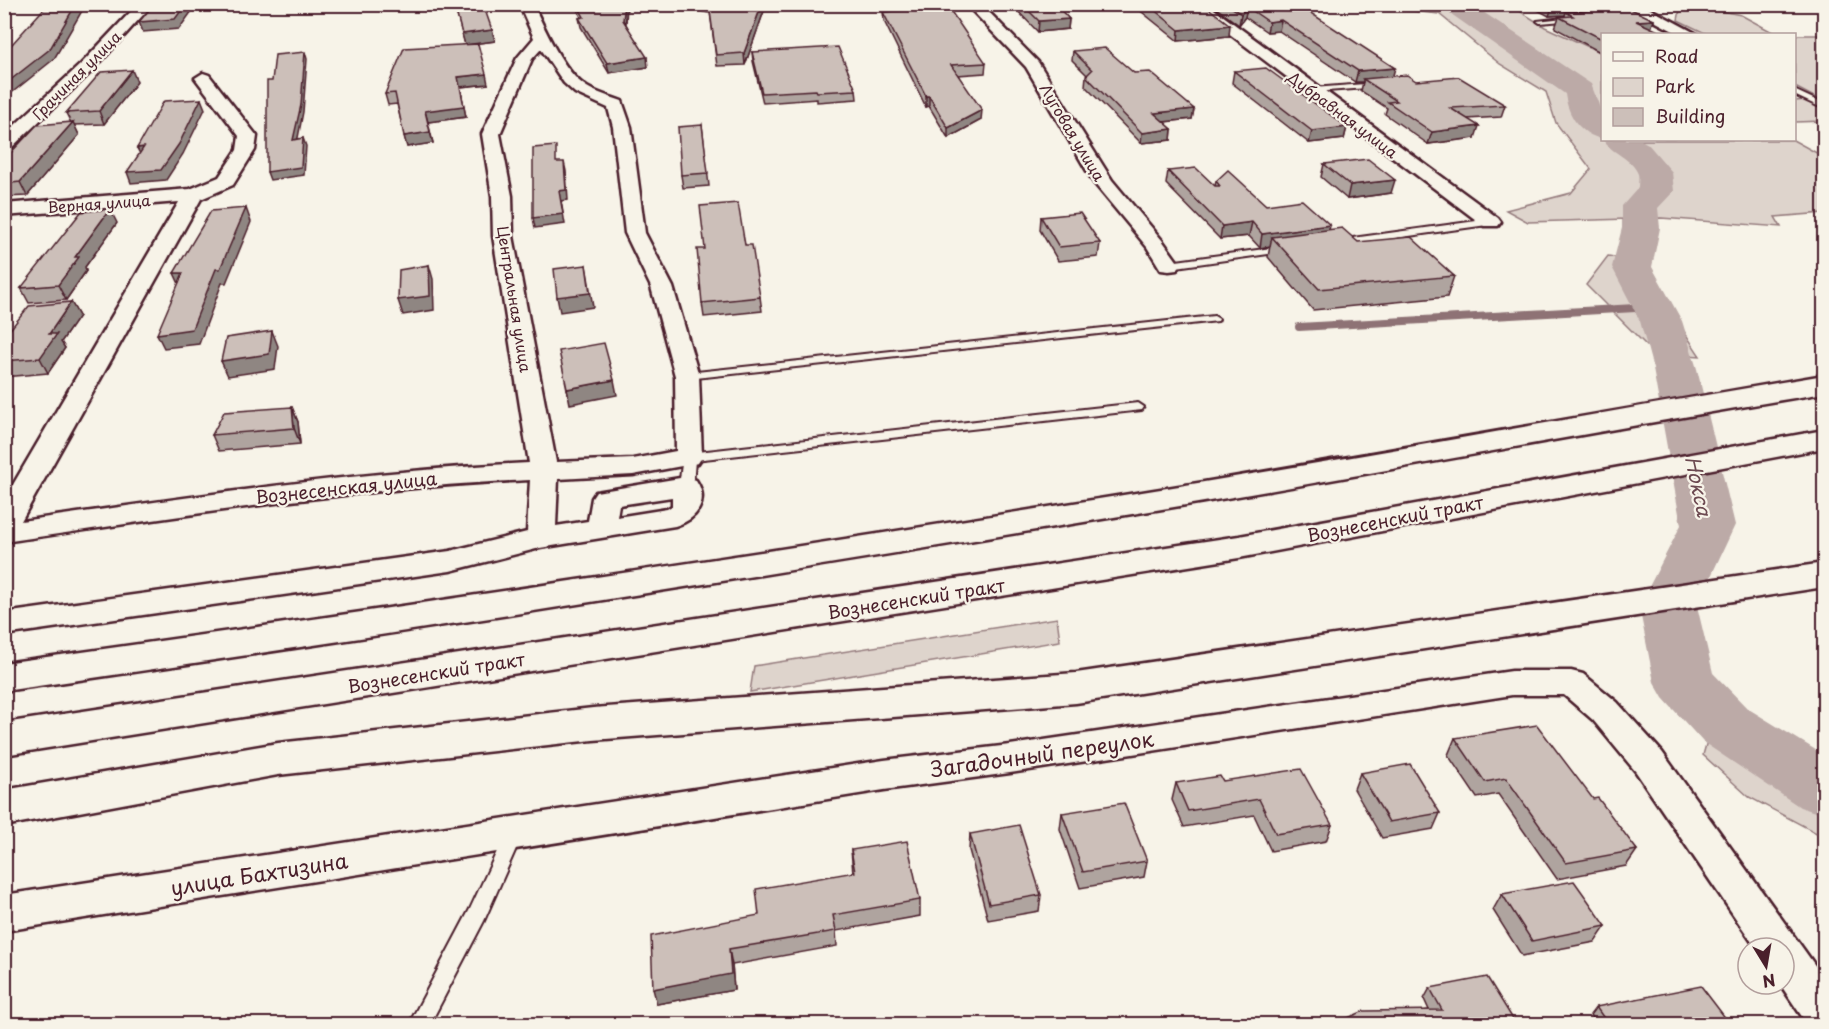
<svg xmlns="http://www.w3.org/2000/svg" width="1829" height="1029" font-family="'Playpen Sans',sans-serif">
	<style>
		.green { fill: #ded4cc; stroke: #947a7c; stroke-width: 1.5 }
		.lines { fill: none; stroke-linecap: round; stroke-linejoin: round }
		.stream { stroke: #8e7275; stroke-width: 8 }
		.river { fill: #bcaaa7; fill-rule: evenodd }
		.lane-casing { stroke: #4a1f2b; stroke-width: 4 }
		.street-casing { stroke: #4a1f2b; stroke-width: 5 }
		.secondary-casing { stroke: #4a1f2b; stroke-width: 5 }
		.primary-casing { stroke: #4a1f2b; stroke-width: 5 }
		.lane { fill: #f7f3e8; fill-rule: evenodd }
		.street { fill: #f7f3e8; fill-rule: evenodd }
		.secondary { fill: #f7f3e8; fill-rule: evenodd }
		.primary { fill: #f7f3e8; fill-rule: evenodd }
		.wall { fill: #afa49f; stroke: #4a1f2b; stroke-width: 1.5; fill-rule: evenodd }
		.shaded-wall { fill: #8f8682; stroke: #4a1f2b; stroke-width: 1.5 }
		.building { fill: #ccbfb9; stroke: #4a1f2b; stroke-width: 1.5 }
		.labels { text-anchor: middle; dominant-baseline: central; stroke-width: 4.5; stroke-linejoin: round; paint-order: stroke }
		.far-street-label { font-size: 15px; fill: #4a1f2b; stroke: #f7f3e8 }
		.street-label { font-size: 18px; fill: #4a1f2b; stroke: #f7f3e8 }
		.water-label { font-size: 20px; font-style: italic; fill: #6c4950; stroke: #f7f3e8 }
		.near-street-label { font-size: 21px; fill: #4a1f2b; stroke: #f7f3e8 }
	</style>
	<rect width="100%" height="100%" fill="#f7f3e8"/>
	<filter id="ink" filterUnits="userSpaceOnUse"><feTurbulence type="fractalNoise" baseFrequency=".0167" numOctaves="2"/><feDisplacementMap in="SourceGraphic" scale="12" xChannelSelector="R" yChannelSelector="G"/><feConvolveMatrix kernelMatrix="1 2 1 2 8 2 1 2 1" color-interpolation-filters="sRGB"/></filter>
	<g filter="url(#ink)">
		<g class="green">
			<path d="M1359 5H1510L1545 27 1602 53V140H1793L1824 157V213L1775 217 1781 227 1661 218 1528 222 1506 210 1571 193 1591 169 1556 123 1546 92 1500 64 1439 14Z"/>
			<path d="M1706 8 1741 15 1776 34H1707L1678 20 1680 10Z"/>
			<path d="M1794 35H1824V121L1795 122V101L1818 99 1795 87Z"/>
			<path d="M1608 256 1638 261C1662 291 1678 324 1700 356L1654 353 1586 285Z"/>
			<path d="M1057 618 1060 641 750 692 754 666Z"/>
			<path d="M1711 727 1801 792 1824 803V837L1749 797 1703 755Z"/>
		</g>
		<g class="lines">
			<path class="stream" d="M1299 327 1653 307"/>
			<g class="river">
				<path d="M1440 4H1471L1591 84 1602 113V139C1580 134 1568 116 1565 94L1444 9Z"/>
				<path d="M1603 140H1641L1648 144 1672 172 1674 191 1658 208 1660 228 1652 267 1682 321 1697 369 1735 525 1697 606 1713 673 1747 708 1824 755V815L1800 807 1703 742 1663 698 1654 682 1639 606 1681 525 1653 369 1640 321 1612 267 1622 228V206L1638 188C1638 184 1639 177 1638 174 1632 158 1611 153 1603 140Z"/>
			</g>
			<g class="lane-casing">
				<g id="lane">
					<path d="M1573 17 1575 20 1540 23 1537 21Z"/>
					<path d="M1378 83H1381V87L1313 92 1309 90 1313 88Z"/>
					<path d="M1794 90 1824 104V109L1794 95Z"/>
					<path d="M1491 219 1496 222 1494 224 1338 246 1333 243 1338 240Z"/>
					<path d="M1286 246 1291 249 1290 251 1169 268 1164 265 1169 262Z"/>
					<path d="M1214 316 1219 319 1218 321 687 379 681 376 687 373Z"/>
					<path d="M1138 403 1144 407 1142 410 695 460 693 486 686 490 679 486 683 457 689 453Z"/>
					<path d="M513 827 519 830 522 835 484 921 430 1024H409L470 909 507 830Z"/>
				</g>
			</g>
			<g class="street-casing">
				<g id="street">
					<path d="M138 4H153L93 70 10 149 4 150V135L81 64Z"/>
					<path d="M519 4H533C545 29 563 72 587 87 597 93 611 97 622 101L631 127 645 233 673 287 699 376 702 457 698 463 633 475 558 479 556 526 588 521 592 498 596 492 686 477 696 480C710 501 697 520 675 526L540 548 450 571 4 635V613L450 551 527 532 530 480C353 488 179 516 4 542V500L179 202 4 216V204L190 189 219 177 237 150 239 136 195 78 203 73 209 75 257 136 255 150 233 185 201 199 21 521C190 497 358 471 529 463L493 236 492 196 482 134 517 58 534 38ZM541 49 564 83 575 93 608 108 613 127 625 233 651 287 675 376 676 451 633 459 556 462 513 236 512 196 500 134 532 59ZM672 497V506L667 509 617 517 619 505Z"/>
					<path d="M703 4H807L800 8 708 11 703 10 701 7Z"/>
					<path d="M966 4H981L1038 62 1112 180 1162 240 1180 265 1177 270 1169 271 1161 270 1147 247 1094 183 1026 67Z"/>
					<path d="M1190 4H1207L1498 218 1501 222 1498 226H1484Z"/>
					<path d="M1622 4H1641L1697 34H1679Z"/>
					<path d="M1512 671H1571L1583 674 1617 702 1662 752 1824 978V1024H1807L1780 984H1784V948H1756L1636 772 1593 720 1564 695H1512L1010 773 884 790 4 931V895L884 760 1010 745Z"/>
				</g>
			</g>
			<g class="secondary-casing">
				<path id="secondary" d="M1824 563V587L1076 703 593 740 278 775 4 826V790L278 743 593 708 1076 673Z"/>
			</g>
			<g class="primary-casing">
				<g id="primary">
					<path d="M1824 375V393C1617 427 1411 467 1204 502 805 569 405 633 4 691V663C405 607 805 547 1204 482 1411 448 1617 409 1824 375Z"/>
					<path d="M1824 430V448L1239 558 4 755V723L1239 536Z"/>
				</g>
			</g>
			<use href="#lane" class="lane"/>
			<use href="#street" class="street"/>
			<use href="#secondary" class="secondary"/>
			<use href="#primary" class="primary"/>
		</g>
		<g class="wall">
			<path d="M454 4 492 30 495 41 468 44 488 84 460 87 466 117 428 122 433 143 407 147 397 104 388 105 385 94 465 44Z"/>
			<path d="M574 4H627L626 24 648 67 609 73 581 27 579 18 581 17Z"/>
			<path d="M709 4 764 11 745 65 717 66Z"/>
			<path d="M1011 4H1055L1069 19 1068 29 1038 32Z"/>
			<path d="M1132 4H1203L1229 36 1178 41Z"/>
			<path d="M1211 4H1297L1393 77 1416 81 1505 105 1501 117 1467 119 1475 138 1428 144 1385 114 1387 108 1361 91 1363 82H1355L1279 31 1267 32 1245 17 1239 25Z"/>
			<path d="M1531 4H1615L1613 10 1654 20 1651 28 1602 34V53L1555 28 1559 17 1565 16V15L1549 16 1530 6ZM1576 6 1586 11 1574 12Z"/>
			<path d="M883 12 986 63 985 73 958 75 981 120 948 138 929 106 926 107 884 21Z"/>
			<path d="M1073 51 1134 73 1194 109 1192 119 1164 122 1172 129 1171 140 1141 143 1085 86 1086 76 1087 75 1072 60Z"/>
			<path d="M752 52 856 90 857 99 817 102V99L763 103 753 61Z"/>
			<path d="M1234 71 1347 127 1344 139 1309 143 1232 83Z"/>
			<path d="M137 82 104 124 74 125 79 135 27 196 4 197V160L71 123 66 113Z"/>
			<path d="M702 125 709 186 683 188 681 175Z"/>
			<path d="M1324 164 1391 193 1347 199 1321 177Z"/>
			<path d="M1168 171 1215 186 1216 181 1266 205 1330 225 1329 229 1358 242 1454 276 1447 297 1313 310 1268 257 1270 246 1260 248 1249 236 1220 239 1166 184Z"/>
			<path d="M1041 217 1100 243 1098 257 1058 261 1040 230Z"/>
			<path d="M117 223 85 267 86 271 66 300 29 303 21 288Z"/>
			<path d="M745 245 760 297 762 311 704 317 702 303Z"/>
			<path d="M71 302 79 316 61 342 65 348 48 373 4 377V337Z"/>
			<path d="M292 407 298 422 300 444 219 451 212 435Z"/>
			<path d="M1455 738 1593 799 1637 850 1626 866 1557 879 1498 794 1477 798 1448 755Z"/>
			<path d="M1360 773 1440 813 1433 829 1382 838 1354 789Z"/>
			<path d="M1223 781 1332 825 1326 841 1271 851 1254 815 1184 827 1172 800 1176 783Z"/>
			<path d="M1062 813 1147 861 1144 877 1080 888 1060 829Z"/>
			<path d="M970 834 1041 895 1039 911 988 920 969 850Z"/>
			<path d="M851 850 920 900V916L836 931 837 946 732 965 734 990 657 1004 759 915 853 873Z"/>
			<path d="M1502 894 1606 926 1595 942 1522 956 1493 910Z"/>
			<path d="M1430 988 1516 1024H1335L1336 1023 1429 1010 1424 999Z"/>
			<path d="M1596 1007 1730 1024H1597L1590 1015Z"/>
		</g>
		<g class="shaded-wall">
			<path d="M76 4H86L54 59 4 99V85Z"/>
			<path d="M186 4H197L179 29 143 32 139 22Z"/>
			<path d="M625 4H627L625 30 623 20Z"/>
			<path d="M762 4H764V11L745 65 744 53Z"/>
			<path d="M1565 4H1577L1573 14 1566 12 1565 15 1549 16 1553 5Z"/>
			<path d="M1247 7 1245 17 1239 25 1241 14Z"/>
			<path d="M1069 19 1068 29 1038 32 1039 21Z"/>
			<path d="M1281 20 1279 31 1267 32 1269 22Z"/>
			<path d="M1654 20 1650 31 1636 21Z"/>
			<path d="M1230 25 1229 36 1178 41 1179 30Z"/>
			<path d="M492 30 495 41 465 45 462 34Z"/>
			<path d="M305 52 307 59 303 112 296 148 293 140Z"/>
			<path d="M647 57 648 67 609 73 607 63Z"/>
			<path d="M1395 68 1392 79H1363V82H1355L1358 71Z"/>
			<path d="M132 70 137 82 104 124 99 111Z"/>
			<path d="M486 74 488 84 460 87 466 117 428 122 425 111 458 77Z"/>
			<path d="M926 96H929V106L926 107Z"/>
			<path d="M201 99 205 109 183 154 166 180 131 183 127 172Z"/>
			<path d="M1194 109 1192 119 1153 123 1154 113Z"/>
			<path d="M982 110 981 120 948 138V128Z"/>
			<path d="M73 122 79 135 27 196 20 182Z"/>
			<path d="M1479 126 1475 138 1428 144 1432 132Z"/>
			<path d="M1347 127 1344 139 1309 143 1312 131Z"/>
			<path d="M1172 129 1171 140 1141 143 1142 133Z"/>
			<path d="M430 132 433 143 407 147 404 136Z"/>
			<path d="M303 138 306 146 304 175 270 180 267 172Z"/>
			<path d="M144 147 142 158 137 148Z"/>
			<path d="M564 162 566 171 568 200 561 201 565 224 535 228 533 218 559 191Z"/>
			<path d="M1395 180 1391 193 1347 199 1350 185Z"/>
			<path d="M246 208 251 222 226 283H222L199 344 164 348 157 334 216 269Z"/>
			<path d="M110 209 117 223 85 267 86 271 66 300 58 285 75 257Z"/>
			<path d="M1252 222 1249 236 1220 239 1222 226Z"/>
			<path d="M1330 225 1327 239 1272 237 1270 246 1260 248 1262 234Z"/>
			<path d="M429 265 433 279 434 310 403 315 398 300Z"/>
			<path d="M586 265 593 307 560 312 557 297Z"/>
			<path d="M174 273H183L181 288Z"/>
			<path d="M71 302 79 316 61 342 65 348 48 373 40 358 49 334Z"/>
			<path d="M272 331 278 346 275 369 228 376 221 361Z"/>
			<path d="M614 380 617 395 570 404 567 389Z"/>
			<path d="M292 407 298 422 300 444 294 428Z"/>
			<path d="M729 949 732 965 734 990 657 1004 653 989Z"/>
		</g>
		<g class="building">
			<path d="M48 4H76L50 49 4 85V53Z"/>
			<path d="M154 4H186L175 19 139 22Z"/>
			<path d="M454 4H483L492 30 462 34Z"/>
			<path d="M577 4H625L623 20 647 57 607 63 579 18 584 17Z"/>
			<path d="M709 4H762L744 53 716 55Z"/>
			<path d="M1022 4H1055L1069 19 1039 21Z"/>
			<path d="M1147 4H1203L1230 25 1179 30Z"/>
			<path d="M1227 4H1297L1395 68 1358 71 1281 20 1269 22 1247 7 1241 14Z"/>
			<path d="M948 7 986 63 951 65 982 110 948 128 929 96H926L883 12Z"/>
			<path d="M1631 9 1654 20 1636 21 1665 34H1602V39L1559 17 1573 16 1566 12Z"/>
			<path d="M478 44 486 74 458 77 464 106 425 111 430 132 404 136 395 93 385 94 404 48Z"/>
			<path d="M838 47 856 90 817 92 816 90 762 93 752 52Z"/>
			<path d="M1105 48 1134 73 1150 72 1194 109 1154 113 1172 129 1142 133 1086 76 1092 70 1073 51Z"/>
			<path d="M305 52 301 105 293 140 303 138 301 167 267 172V81H272L275 55Z"/>
			<path d="M1266 68 1347 127 1312 131 1234 71Z"/>
			<path d="M132 70 99 111 66 113 101 72Z"/>
			<path d="M1407 75 1416 81 1459 77 1505 105 1450 108 1479 126 1432 132 1388 102 1397 101 1363 79Z"/>
			<path d="M201 99 179 144 161 170 127 172 144 147 137 148 164 101Z"/>
			<path d="M73 122 20 182 4 184V160L37 125Z"/>
			<path d="M702 125 708 173 681 175 678 127Z"/>
			<path d="M556 146V162H564L566 190 559 191 563 214 533 218V148Z"/>
			<path d="M1368 159 1395 180 1350 185 1324 164Z"/>
			<path d="M1196 168 1215 186H1220L1216 181 1228 170 1266 205 1302 200 1330 225 1262 234 1252 222 1222 226 1168 171Z"/>
			<path d="M738 203 745 245H752L760 297 702 303 697 249H705L700 206Z"/>
			<path d="M246 208 220 269H216L192 329 157 334 183 273H174L211 211Z"/>
			<path d="M110 209 75 257H79L58 285 21 288 81 212Z"/>
			<path d="M1080 213 1100 243 1059 247 1041 217Z"/>
			<path d="M1342 228 1358 242 1411 237 1454 276 1319 289 1272 237Z"/>
			<path d="M429 265 430 296 398 300 399 270Z"/>
			<path d="M586 265 590 293 557 297 554 269Z"/>
			<path d="M71 302 49 334H57L40 358 4 361V337L29 306Z"/>
			<path d="M272 331 269 354 221 361 226 338Z"/>
			<path d="M604 343 614 380 567 389 559 351Z"/>
			<path d="M292 407 294 428 212 435 224 412Z"/>
			<path d="M1537 725 1593 799 1598 798 1637 850 1566 863 1506 778 1485 782 1455 738Z"/>
			<path d="M1410 764 1440 813 1389 822 1360 773Z"/>
			<path d="M1301 769 1332 825 1276 834 1259 799 1188 811 1176 783 1220 776 1223 781Z"/>
			<path d="M1124 803 1147 861 1083 872 1062 813Z"/>
			<path d="M1019 825 1041 895 989 904 970 834Z"/>
			<path d="M907 841 920 900 833 915 836 931 729 949 731 974 653 989 651 936 759 915 756 889 855 872 851 850Z"/>
			<path d="M1574 881 1606 926 1532 941 1502 894Z"/>
			<path d="M1487 977 1516 1024H1336V1023L1364 1011 1442 1010 1430 988Z"/>
			<path d="M1701 986 1730 1024H1608L1596 1007Z"/>
		</g>
	</g>
	<g class="labels">
		<g class="far-street-label">
			<text transform="translate(76 75) rotate(-45)">Грачиная улица</text>
			<text transform="translate(1343 114) rotate(37)">Дубравная улица</text>
			<text transform="translate(1073 132) rotate(59)">Луговая улица</text>
			<text transform="translate(99 203) rotate(-4)">Верная улица</text>
			<text transform="translate(515 299) rotate(81)">Центральная улица</text>
		</g>
		<g class="street-label">
			<text transform="translate(346 487) rotate(-6)">Вознесенская улица</text>
			<text transform="translate(1395 518) rotate(-11)">Вознесенский тракт</text>
			<text transform="translate(916 598) rotate(-9)">Вознесенский тракт</text>
			<text transform="translate(436 672) rotate(-9)">Вознесенский тракт</text>
		</g>
		<g class="water-label">
			<text transform="translate(1699 486) rotate(78)">Нокса</text>
		</g>
		<g class="near-street-label">
			<text transform="translate(1042 753) rotate(-8)">Загадочный переулок</text>
			<text transform="translate(259 873) rotate(-9)">улица Бахтизина</text>
		</g>
	</g>
	<rect width="1829" height="1029" fill="none" stroke="#f7f3e8" stroke-width="24"/>
	<rect x="12" y="12" width="1805" height="1005" fill="none" stroke="#4a1f2b" stroke-width="2" filter="url(#ink)"/>
	<rect x="1601" y="33" width="195" height="108" fill="#f7f3e8" stroke="#b29e9c" stroke-width="1.5"/>
	<rect x="1613" y="52" width="30" height="9" fill="#f7f3e8" stroke="#b29e9c" stroke-width="1.5"/>
	<text x="1655" y="63" font-size="18" fill="#4a1f2b">Road</text>
	<rect x="1613" y="78" width="30" height="18" fill="#ded4cc" stroke="#b29e9c" stroke-width="1.5"/>
	<text x="1655" y="93" font-size="18" fill="#4a1f2b">Park</text>
	<rect x="1613" y="108" width="30" height="18" fill="#ccbfb9" stroke="#b29e9c" stroke-width="1.5"/>
	<text x="1655" y="123" font-size="18" fill="#4a1f2b">Building</text>
	<g transform="translate(1766 966) rotate(169)"><circle r="28" fill="#f7f3e8" stroke="#b29e9c" stroke-width="1.5"/>
	<path d="M0-4.5L10 22L0 15L-10 22Z" fill="#4a1f2b"/>
	<text y="-9" font-size="16" font-weight="bold" text-anchor="middle" fill="#4a1f2b">N</text>
	</g>
</svg>
